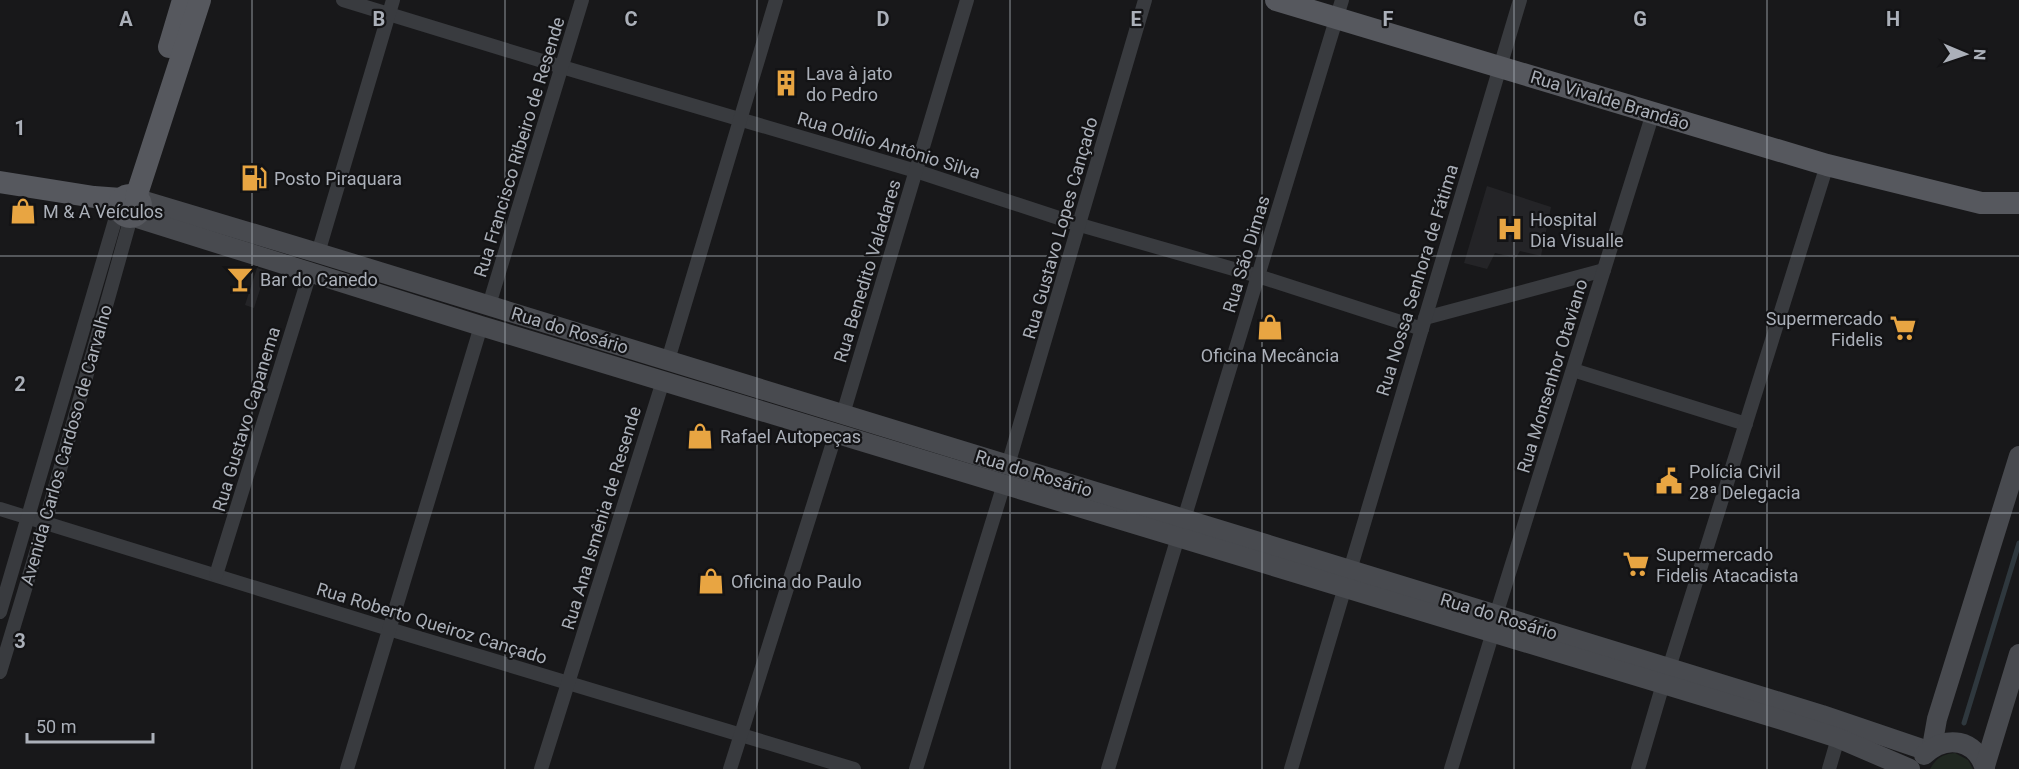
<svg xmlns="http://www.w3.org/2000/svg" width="2019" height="769" font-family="Roboto,sans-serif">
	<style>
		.built { fill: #242427 }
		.green { fill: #202821 }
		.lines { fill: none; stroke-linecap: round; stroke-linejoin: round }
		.stream { stroke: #2f383e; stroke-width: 5 }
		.street { stroke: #393b3f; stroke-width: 14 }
		.secondary { stroke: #484a4f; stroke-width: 20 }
		.primary { stroke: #56585e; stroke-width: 22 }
		.grid { fill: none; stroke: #abb0b9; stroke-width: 1.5; stroke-opacity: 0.55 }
		.labels { text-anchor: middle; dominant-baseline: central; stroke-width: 4.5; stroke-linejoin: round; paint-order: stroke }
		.poi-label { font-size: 18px; fill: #abb0b9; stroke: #131315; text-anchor: start }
		.street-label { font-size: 18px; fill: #abb0b9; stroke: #131315 }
		.grid-label { font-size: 20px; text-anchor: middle; font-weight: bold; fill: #abb0b9; stroke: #131315; stroke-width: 4.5; stroke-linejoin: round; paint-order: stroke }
	</style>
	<rect width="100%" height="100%" fill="#18181a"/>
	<g class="built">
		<path d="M1487 186 1551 207 1541 256 1520 251 1516 258 1495 253 1487 269 1464 263Z"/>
		<path d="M257 268 266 271 254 308 245 305Z"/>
	</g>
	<path class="green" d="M1955 753 1968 760 1973 769H1930C1936 758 1943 754 1955 753Z"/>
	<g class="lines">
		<path class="stream" d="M1964 723 2019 543"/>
		<g class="street">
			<path d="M343 0 562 67 916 171 1080 225 1258 276 1422 329"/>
			<path d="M318 253 393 0"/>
			<path d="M489 305 582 0"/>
			<path d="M1425 318 1604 270"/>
			<path d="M668 360 776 0"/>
			<path d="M1573 370 1746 424"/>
			<path d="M843 414 967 0"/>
			<path d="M1008 465 1145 0"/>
			<path d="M0 509 389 629 854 769"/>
			<path d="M1184 519 1342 0"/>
			<path d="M1350 570 1520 0"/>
			<path d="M216 575 310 273"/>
			<path d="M0 612 119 207"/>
			<path d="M1496 615 1653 113"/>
			<path d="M1669 668 1827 165"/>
			<path d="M0 672 45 523 131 217"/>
			<path d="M347 769 481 326"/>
			<path d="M541 769 663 381"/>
			<path d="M730 769 836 433"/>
			<path d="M916 769 1004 484"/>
			<path d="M1108 769 1178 537"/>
			<path d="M1291 769 1345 587"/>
			<path d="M1451 769 1493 632"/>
			<path d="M1638 769 1663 684"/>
			<path d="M1829 769 1838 738"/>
		</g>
		<g class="secondary">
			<path d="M138 199 318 253 1669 668 1822 715 1928 751"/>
			<path d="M134 217 481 326 1782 720 1838 738 1910 769"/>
			<path d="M1932 747 1937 719 2019 456"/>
			<path d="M1924 755C1946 734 1976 739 1985 769"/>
			<path d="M1985 766 2019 654"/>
		</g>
		<g class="primary">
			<path d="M1276 0 1827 165 1981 203H2019"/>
			<path d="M169 47 183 0"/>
			<path d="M0 182 94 197 121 199"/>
			<circle cx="130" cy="206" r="11"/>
			<path d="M136 197 200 0"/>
		</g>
	</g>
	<path class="grid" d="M252 0V769M505 0V769M757 0V769M1010 0V769M1262 0V769M1514 0V769M1767 0V769M0 256H2019M0 513H2019"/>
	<defs>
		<g id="building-bare" transform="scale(2.07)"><path d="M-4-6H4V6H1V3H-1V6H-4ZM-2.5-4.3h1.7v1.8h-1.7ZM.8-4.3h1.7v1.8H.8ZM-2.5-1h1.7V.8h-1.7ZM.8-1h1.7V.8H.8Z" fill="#e8a542" stroke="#131315" stroke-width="2.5" paint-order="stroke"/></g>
		<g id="fuel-bare" transform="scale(2.07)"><path d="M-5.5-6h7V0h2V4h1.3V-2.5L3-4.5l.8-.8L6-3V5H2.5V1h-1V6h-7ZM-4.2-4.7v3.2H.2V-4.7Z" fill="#e8a542" stroke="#131315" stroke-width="2.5" paint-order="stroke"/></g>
		<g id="shop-bare" transform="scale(2.07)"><path d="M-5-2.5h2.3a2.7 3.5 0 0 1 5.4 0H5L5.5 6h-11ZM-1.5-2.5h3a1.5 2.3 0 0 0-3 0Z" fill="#e8a542" stroke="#131315" stroke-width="2.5" paint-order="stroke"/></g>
		<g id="hospital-bare" transform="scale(2.07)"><path d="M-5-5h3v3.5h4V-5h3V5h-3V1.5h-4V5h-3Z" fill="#e8a542" stroke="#131315" stroke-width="2.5" paint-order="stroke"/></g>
		<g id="bar-bare" transform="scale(2.07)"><path d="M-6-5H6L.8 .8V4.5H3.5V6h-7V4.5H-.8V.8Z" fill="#e8a542" stroke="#131315" stroke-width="2.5" paint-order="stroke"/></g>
		<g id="supermarket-bare" transform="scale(2.07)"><path d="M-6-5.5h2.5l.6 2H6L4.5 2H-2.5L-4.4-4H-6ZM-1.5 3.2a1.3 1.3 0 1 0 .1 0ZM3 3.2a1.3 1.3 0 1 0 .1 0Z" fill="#e8a542" stroke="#131315" stroke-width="2.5" paint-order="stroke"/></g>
		<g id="civic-bare" transform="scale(2.07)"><path d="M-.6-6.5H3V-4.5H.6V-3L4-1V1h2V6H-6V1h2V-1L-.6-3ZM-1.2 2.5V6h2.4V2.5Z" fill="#e8a542" stroke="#131315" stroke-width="2.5" paint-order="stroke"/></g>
	</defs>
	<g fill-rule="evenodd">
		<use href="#building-bare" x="786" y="83"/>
		<use href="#fuel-bare" x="254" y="178"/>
		<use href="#shop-bare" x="23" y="211"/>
		<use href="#hospital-bare" x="1510" y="229"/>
		<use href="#bar-bare" x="240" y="279"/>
		<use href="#shop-bare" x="1270" y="327"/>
		<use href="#supermarket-bare" x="1903" y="328"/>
		<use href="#shop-bare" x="700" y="436"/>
		<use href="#civic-bare" x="1669" y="481"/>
		<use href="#supermarket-bare" x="1636" y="564"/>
		<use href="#shop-bare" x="711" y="581"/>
	</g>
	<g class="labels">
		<g class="poi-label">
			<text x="806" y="73">Lava à jato<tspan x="806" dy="21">do Pedro</tspan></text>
			<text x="274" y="178">Posto Piraquara</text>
			<text x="43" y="211">M &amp; A Veículos</text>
			<text x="1530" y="219">Hospital<tspan x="1530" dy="21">Dia Visualle</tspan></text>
			<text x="260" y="279">Bar do Canedo</text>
			<text x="1883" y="318" text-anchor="end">Supermercado<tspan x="1883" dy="21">Fidelis</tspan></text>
			<text x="1270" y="355" text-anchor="middle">Oficina Mecância</text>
			<text x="720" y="436">Rafael Autopeças</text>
			<text x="1689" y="471">Polícia Civil<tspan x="1689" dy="21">28ª Delegacia</tspan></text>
			<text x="1656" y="554">Supermercado<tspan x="1656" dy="21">Fidelis Atacadista</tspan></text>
			<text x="731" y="581">Oficina do Paulo</text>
		</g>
		<g class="street-label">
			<text transform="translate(1610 100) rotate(17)">Rua Vivalde Brandão</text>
			<text transform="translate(889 145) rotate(17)">Rua Odílio Antônio Silva</text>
			<text transform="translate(519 147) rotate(-73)">Rua Francisco Ribeiro de Resende</text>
			<text transform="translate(1060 228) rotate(-74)">Rua Gustavo Lopes Cançado</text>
			<text transform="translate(1246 254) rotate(-73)">Rua São Dimas</text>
			<text transform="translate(867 271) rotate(-73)">Rua Benedito Valadares</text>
			<text transform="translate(1417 280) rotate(-73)">Rua Nossa Senhora de Fátima</text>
			<text transform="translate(570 330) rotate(17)">Rua do Rosário</text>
			<text transform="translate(1552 376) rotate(-73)">Rua Monsenhor Otaviano</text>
			<text transform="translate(246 419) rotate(-73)">Rua Gustavo Capanema</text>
			<text transform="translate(66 445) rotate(-74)">Avenida Carlos Cardoso de Carvalho</text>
			<text transform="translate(1034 473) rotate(17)">Rua do Rosário</text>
			<text transform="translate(601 518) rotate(-73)">Rua Ana Ismênia de Resende</text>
			<text transform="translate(1499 616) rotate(17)">Rua do Rosário</text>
			<text transform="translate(432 623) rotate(17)">Rua Roberto Queiroz Cançado</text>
		</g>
	</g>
	<g class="grid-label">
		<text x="126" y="26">A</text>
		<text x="379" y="26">B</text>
		<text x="631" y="26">C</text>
		<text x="883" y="26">D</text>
		<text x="1136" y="26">E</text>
		<text x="1388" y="26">F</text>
		<text x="1640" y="26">G</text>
		<text x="1893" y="26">H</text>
		<text x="20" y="135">1</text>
		<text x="20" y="391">2</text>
		<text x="20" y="648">3</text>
	</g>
	<g transform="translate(1965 54) rotate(92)" stroke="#131315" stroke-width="4.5" paint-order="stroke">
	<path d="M0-4.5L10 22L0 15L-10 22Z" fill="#abb0b9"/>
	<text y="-9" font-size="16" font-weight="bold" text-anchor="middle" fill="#abb0b9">N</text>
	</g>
	<path d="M27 733v9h126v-9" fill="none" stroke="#abb0b9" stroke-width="3"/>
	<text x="36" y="733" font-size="18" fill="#abb0b9" stroke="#131315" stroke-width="4.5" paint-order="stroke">50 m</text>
</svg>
